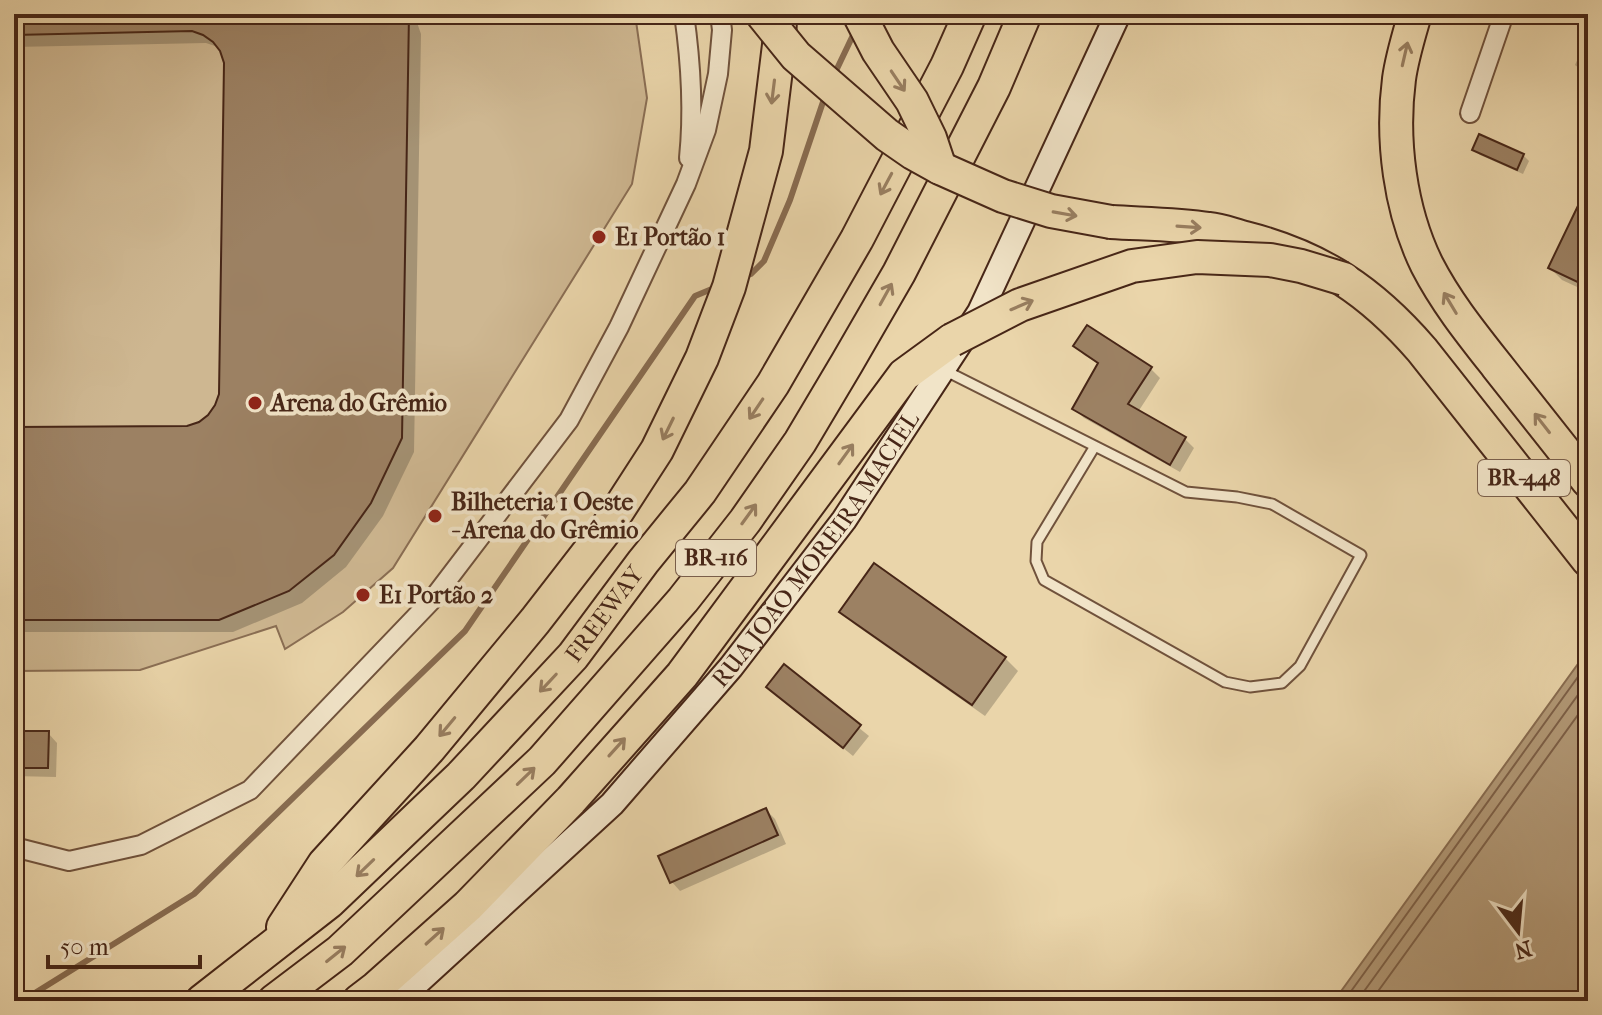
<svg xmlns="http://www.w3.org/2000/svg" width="1602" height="1015" font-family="'IM FELL French Canon',serif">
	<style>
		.green { fill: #ceb791; stroke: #8a6e54; stroke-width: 2 }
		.water { fill: #b39a78; stroke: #886c51; stroke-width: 2 }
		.shadow { fill: #0003 }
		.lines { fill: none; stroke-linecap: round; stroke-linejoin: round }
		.shore { stroke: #7d6048; stroke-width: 2 }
		.stream { stroke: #886c51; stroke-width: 6 }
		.building { fill: #9c8163; stroke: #472617; stroke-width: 2 }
		.lane-casing { stroke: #70523c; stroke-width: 13 }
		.street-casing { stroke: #70523c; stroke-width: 22 }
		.secondary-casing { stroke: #472617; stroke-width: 28 }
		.highway-casing { stroke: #472617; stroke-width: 36 }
		.lane { stroke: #f1e4c8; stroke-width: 9 }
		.street { stroke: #f1e4c8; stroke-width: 18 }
		.secondary { stroke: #f1e4c8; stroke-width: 24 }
		.highway { stroke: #ead5aa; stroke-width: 32 }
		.highway-bridge-casing { stroke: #472617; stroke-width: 36; stroke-linecap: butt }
		.highway-bridge { stroke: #ead5aa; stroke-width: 32 }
		.oneway { stroke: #987e60 }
		.poi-dot { fill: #8f2418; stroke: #f1e4c8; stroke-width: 3 }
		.labels { text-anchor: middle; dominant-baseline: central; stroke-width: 8; stroke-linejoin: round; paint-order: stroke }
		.shield { fill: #f1e4c8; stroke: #7a5f4c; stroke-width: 2 }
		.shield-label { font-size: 22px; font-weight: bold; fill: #472617 }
		.poi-label { font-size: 24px; font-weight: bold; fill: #472617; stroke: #f1e4c8; text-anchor: start }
		.street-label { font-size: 24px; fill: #472617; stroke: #f1e4c8 }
	</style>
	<rect width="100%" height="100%" fill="#ead5aa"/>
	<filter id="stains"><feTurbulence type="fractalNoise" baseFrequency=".0025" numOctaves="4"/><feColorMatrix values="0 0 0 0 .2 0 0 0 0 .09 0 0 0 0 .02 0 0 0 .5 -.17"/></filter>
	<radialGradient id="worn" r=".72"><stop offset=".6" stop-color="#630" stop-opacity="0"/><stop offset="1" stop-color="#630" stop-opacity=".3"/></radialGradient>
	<path class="green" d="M14 14H635L647 98 632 184 393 568 343 612 285 649 276 626 140 670 14 671Z"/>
	<path class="water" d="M1588 650V1001H1334Z"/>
	<g class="shadow">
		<path d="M14 14H414L421 34 414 452 383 516 346 567 302 603 233 632H14V429L188 428 210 416 221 394 226 63 218 47 206 43 14 47Z"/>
		<path d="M1583 47 1588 49V94L1581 87 1586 74 1575 65Z"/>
		<path d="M1474 150 1523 155 1529 161 1523 174 1480 155Z"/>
		<path d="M1588 190V292L1562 280 1550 268Z"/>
		<path d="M1087 328 1151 369 1160 378 1138 412 1185 439 1194 448 1180 472 1084 418 1075 409 1100 365 1084 355 1075 346Z"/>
		<path d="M874 566 1005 658 1018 671 985 716 854 624 842 612Z"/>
		<path d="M784 667 869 736 853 756 768 687Z"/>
		<path d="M14 733H48L57 743 56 777 14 776Z"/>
		<path d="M766 810 775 819 786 844 680 891 671 881Z"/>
	</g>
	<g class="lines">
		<g class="shore">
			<path d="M1344 1001 1588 663"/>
			<path d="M1357 1001 1588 681"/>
			<path d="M1371 1001 1588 701"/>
		</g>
		<g class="stream">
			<path d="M834 75 855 31"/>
			<path d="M745 276 751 274 764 261 790 200 826 93"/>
			<path d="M22 1001 194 894 465 631 695 296 719 286"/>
		</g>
	</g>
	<g class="building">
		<path d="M14 14H409L402 438 371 503 334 555 289 591 219 620H14V427L187 426 199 422 208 415 215 405 219 394 224 63 220 51 213 42 203 35 192 31 14 35Z"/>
		<path d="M1479 134 1524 154 1517 170 1472 150Z"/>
		<path d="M1588 185V287L1548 268Z"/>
		<path d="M1087 325 1152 367 1128 404 1186 437 1170 465 1072 409 1098 363 1073 346Z"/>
		<path d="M874 563 1006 657 972 705 839 612Z"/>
		<path d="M784 664 861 725 843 748 766 687Z"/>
		<path d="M14 731H49L48 768H14Z"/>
		<path d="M766 808 778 835 670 883 658 856Z"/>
	</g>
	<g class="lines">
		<g class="lane-casing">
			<path id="lane" d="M944 370 1186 492 1237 497 1272 504 1361 555 1300 666 1282 683 1250 687 1225 682 1044 580 1036 561 1037 542 1095 446"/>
		</g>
		<g class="street-casing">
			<g id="street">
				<path d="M684 14C691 63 694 109 689 158"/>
				<path d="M1470 113 1504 14"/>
				<path d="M14 847 69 861 141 845 250 790 432 600 569 420 619 327 686 184 706 130 718 74 722 30 720 14"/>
			</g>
		</g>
		<g class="secondary-casing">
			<g id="secondary">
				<path id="s1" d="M397 1001 612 804 731 667 844 520 980 312 1118 14"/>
			</g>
		</g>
		<g class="highway-casing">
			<g id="highway">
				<path d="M1415 14C1409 35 1402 57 1399 79 1391 140 1400 210 1427 265 1446 302 1471 333 1497 366 1527 404 1558 443 1588 481"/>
				<path d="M1111 222C1144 224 1177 224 1209 229 1221 230 1233 235 1245 238 1320 257 1371 291 1422 350L1588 560"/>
				<path d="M283 927 324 864 429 749 535 621 604 532 657 450 702 358 729 287 766 151 779 45 780 17"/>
				<path id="s2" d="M202 1001 329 902 461 776 573 656 643 562 700 492 773 384 857 239 947 66 970 14"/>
				<path d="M274 1001 340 951 542 761 683 600 745 521 800 442 847 363 899 273 994 87 1025 14"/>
				<path d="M359 1001 376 988 468 906 571 800 682 675 904 375 952 340"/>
			</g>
		</g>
		<use href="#lane" class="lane"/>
		<use href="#street" class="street"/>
		<use href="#secondary" class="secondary"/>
		<use href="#highway" class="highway"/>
		<g class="highway-bridge-casing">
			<g id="highway-bridge">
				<path d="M762 14 796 56 887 135 913 153 940 168 1003 196 1051 211 1111 222"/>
				<path d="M859 14 878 51 912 101 930 138 940 168"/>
				<path d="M952 340 1020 305 1132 266 1197 257 1270 260 1301 266 1344 279"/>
			</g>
		</g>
		<use href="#highway-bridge" class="highway-bridge"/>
	</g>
	<defs><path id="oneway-shaft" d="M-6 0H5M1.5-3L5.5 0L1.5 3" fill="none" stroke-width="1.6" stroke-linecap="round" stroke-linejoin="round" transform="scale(2)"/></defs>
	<g class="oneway">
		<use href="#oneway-shaft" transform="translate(1405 54) rotate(-77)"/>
		<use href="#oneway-shaft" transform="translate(898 81) rotate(56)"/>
		<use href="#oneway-shaft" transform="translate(773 92) rotate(97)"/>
		<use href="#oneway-shaft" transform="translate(886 184) rotate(118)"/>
		<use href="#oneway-shaft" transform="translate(1065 214) rotate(10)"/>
		<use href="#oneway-shaft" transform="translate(1189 227) rotate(4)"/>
		<use href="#oneway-shaft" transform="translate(886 294) rotate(-61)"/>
		<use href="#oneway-shaft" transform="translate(1450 303) rotate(-121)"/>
		<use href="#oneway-shaft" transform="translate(1022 305) rotate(-23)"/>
		<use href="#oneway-shaft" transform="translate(756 409) rotate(124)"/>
		<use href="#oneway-shaft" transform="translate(1542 423) rotate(-128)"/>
		<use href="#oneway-shaft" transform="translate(668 429) rotate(116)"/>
		<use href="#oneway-shaft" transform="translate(846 454) rotate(-54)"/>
		<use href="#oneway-shaft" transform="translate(749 514) rotate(-54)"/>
		<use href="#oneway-shaft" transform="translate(548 683) rotate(133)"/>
		<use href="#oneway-shaft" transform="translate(447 727) rotate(130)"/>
		<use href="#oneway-shaft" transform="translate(617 747) rotate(-48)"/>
		<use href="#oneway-shaft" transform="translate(526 776) rotate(-44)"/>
		<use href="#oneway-shaft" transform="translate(365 868) rotate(136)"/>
		<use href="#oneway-shaft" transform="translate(435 936) rotate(-42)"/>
		<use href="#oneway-shaft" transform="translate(336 954) rotate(-39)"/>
	</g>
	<g class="poi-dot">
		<circle cx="599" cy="237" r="8"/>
		<circle cx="255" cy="403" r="8"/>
		<circle cx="435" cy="516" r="8"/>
		<circle cx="363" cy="595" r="8"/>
	</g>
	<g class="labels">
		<g class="shield">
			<rect x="1478" y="460" width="92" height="36" rx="6"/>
			<rect x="676" y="540" width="80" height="36" rx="6"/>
		</g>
		<g class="shield-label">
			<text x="1524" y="478">BR-448</text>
			<text x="716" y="558">BR-116</text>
		</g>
		<g class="poi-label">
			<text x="615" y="237">E1 Portão 1</text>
			<text x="271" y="403">Arena do Grêmio</text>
			<text x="451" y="502">Bilheteria 1 Oeste<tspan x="451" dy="28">- Arena do Grêmio</tspan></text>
			<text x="379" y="595">E1 Portão 2</text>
		</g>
		<g class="street-label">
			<text stroke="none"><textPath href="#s1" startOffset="618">RUA JOÃO MOREIRA MACIEL</textPath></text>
			<text stroke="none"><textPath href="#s2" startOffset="560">FREEWAY</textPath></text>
		</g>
	</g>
	<rect width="1602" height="1015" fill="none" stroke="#ead5aa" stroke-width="48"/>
	<rect x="16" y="16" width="1570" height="983" fill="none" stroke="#472617" stroke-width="4"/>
	<rect x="24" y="24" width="1554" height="967" fill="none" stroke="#472617" stroke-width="2"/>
	<g transform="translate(1518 931) rotate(164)" stroke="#f1e4c8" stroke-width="6" paint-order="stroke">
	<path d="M0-6L14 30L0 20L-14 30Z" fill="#472617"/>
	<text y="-12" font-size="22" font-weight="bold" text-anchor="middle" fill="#472617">N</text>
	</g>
	<path d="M48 955v12h152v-12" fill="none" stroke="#472617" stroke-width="4"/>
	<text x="60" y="955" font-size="24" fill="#472617" stroke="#f1e4c8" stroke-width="6" paint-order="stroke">50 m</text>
	<rect width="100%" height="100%" filter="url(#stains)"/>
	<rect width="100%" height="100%" fill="url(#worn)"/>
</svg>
